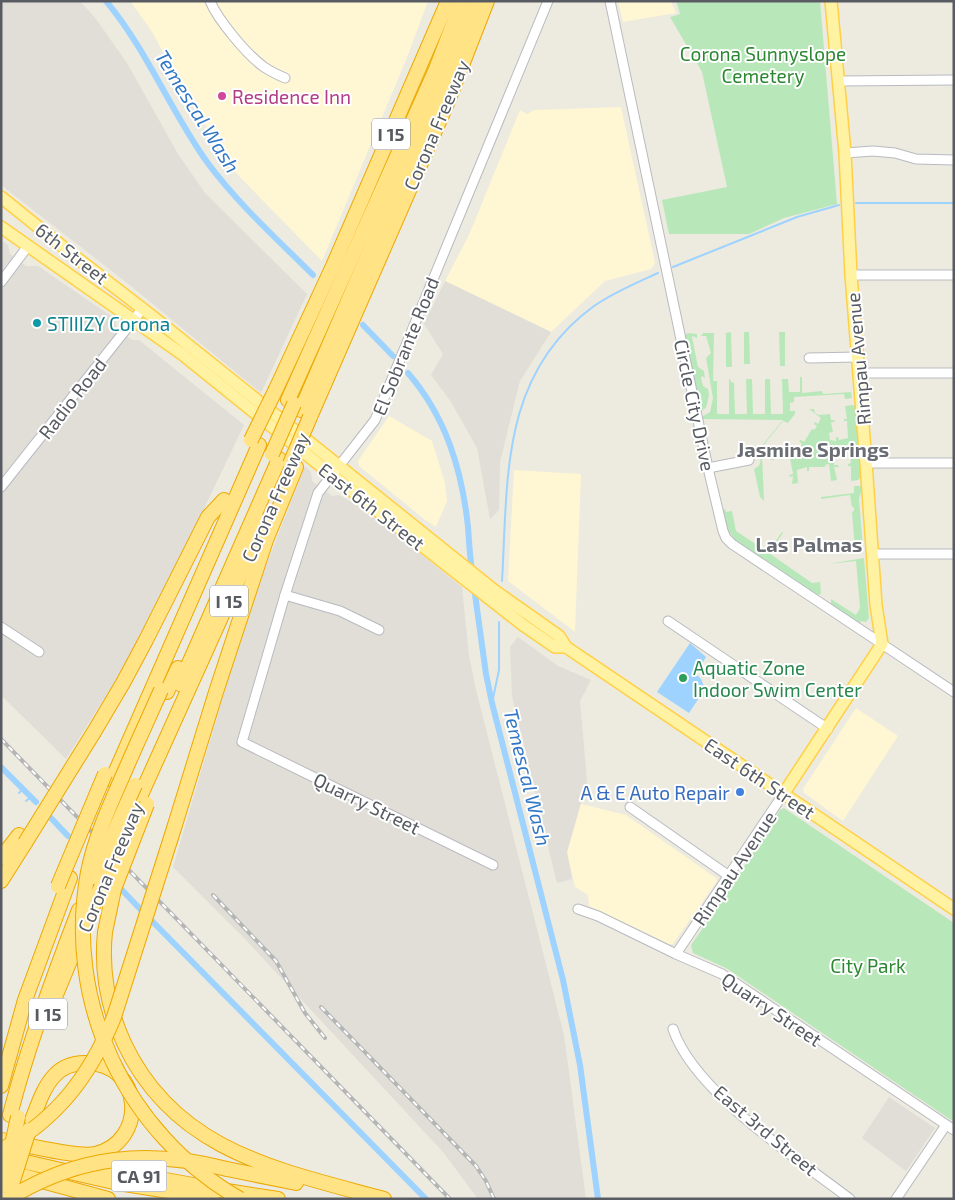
<svg xmlns="http://www.w3.org/2000/svg" width="955" height="1200" font-family="'Exo 2',sans-serif">
	<style>
		.commercial { fill: #fff6d3 }
		.industrial { fill: #e0ded7 }
		.green { fill: #b8e8b9 }
		.water { fill: #9ed2ff }
		.lines { fill: none; stroke-linecap: round; stroke-linejoin: round }
		.stream { stroke: #9ed2ff; stroke-width: 2 }
		.canal { stroke: #9ed2ff; stroke-width: 6 }
		.minor-casing { stroke: #b8bac0; stroke-width: 11 }
		.major-casing { stroke: #ffd047; stroke-width: 14 }
		.highway-casing { stroke: #eda800; stroke-width: 16 }
		.minor { stroke: #fff; stroke-width: 9 }
		.major { stroke: #fff2a3; stroke-width: 11 }
		.highway { stroke: #ffe385; stroke-width: 14 }
		.rail-casing { stroke: #b4b5b5; stroke-width: 4 }
		.rail { stroke: #fff; stroke-width: 2; stroke-dasharray: 5.5; stroke-linecap: butt }
		.highway-bridge-casing { stroke: #eda800; stroke-width: 16; stroke-linecap: butt }
		.highway-bridge { stroke: #ffe385; stroke-width: 14 }
		.hotel-dot { fill: #d1479c; stroke: #fff; stroke-width: 2 }
		.culture-dot { fill: #0f9aa8; stroke: #fff; stroke-width: 2 }
		.leisure-dot { fill: #2e9e5b; stroke: #fff; stroke-width: 2 }
		.shop-dot { fill: #3f7fe0; stroke: #fff; stroke-width: 2 }
		.labels { text-anchor: middle; dominant-baseline: central; stroke-width: 4; stroke-linejoin: round; paint-order: stroke }
		.shield { fill: #fff; stroke: #8a8d91; stroke-width: 1 }
		.shield-label { font-size: 18px; font-weight: bold; fill: #585c62 }
		.park-label { font-size: 19px; fill: #2c8732; stroke: #fff }
		.hotel-label { font-size: 19px; fill: #b23c85; stroke: #fff; text-anchor: start }
		.street-label { font-size: 19px; fill: #585c62; stroke: #fff }
		.culture-label { font-size: 19px; fill: #0d838f; stroke: #fff; text-anchor: start }
		.leisure-label { font-size: 19px; fill: #27864d; stroke: #fff; text-anchor: start }
		.shop-label { font-size: 19px; fill: #366cbe; stroke: #fff; text-anchor: end }
		.water-label { font-size: 20px; font-style: italic; fill: #3277c5; stroke: #fff }
		.neighbourhood-label { font-size: 20px; font-weight: bold; fill: #696e74; stroke: #fff }
	</style>
	<rect width="100%" height="100%" fill="#edebdf"/>
	<g class="commercial">
		<path d="M130 1H428L408 55 322 261 237 174 192 105 151 30Z"/>
		<path d="M618 1H671L676 13 623 22Z"/>
		<path d="M621 107 655 263 651 269 605 281 551 332 445 281 469 235 520 110 527 114 534 110Z"/>
		<path d="M389 416 432 441 445 483 447 501 436 527 424 519 359 466 358 461Z"/>
		<path d="M514 470 581 474 575 632 508 581Z"/>
		<path d="M856 708 898 736 843 821 804 793 803 789Z"/>
		<path d="M581 804 626 815 716 878 717 881 673 944H669L589 906 588 895 575 887 567 852Z"/>
	</g>
	<g class="industrial">
		<path d="M80 1 96 19 127 63 178 154 205 193 307 294 261 393 131 286 1 185V2Z"/>
		<path d="M1 240 8 245 10 254 26 266H38L114 318 117 329 132 340H139L244 425 163 594 117 678 66 759 1 695Z"/>
		<path d="M445 281 551 332 520 381 500 462 499 510 490 519 477 448 451 402 431 375 443 354 424 324Z"/>
		<path d="M305 466 311 472 312 481 332 496 339 495 355 504 392 531 462 587 469 656 476 690 564 1035 586 1199H478L443 1152 245 939 173 867 229 676 260 581Z"/>
		<path d="M518 637 558 666 591 680 580 701 587 781 567 852 572 879 557 883 512 696 510 647Z"/>
		<path d="M889 1097 935 1128 906 1171 862 1138Z"/>
	</g>
	<g class="green">
		<path d="M676 1H820L837 204 784 218 749 234H669L662 200 727 187 702 72 670 17 680 14Z"/>
		<path d="M731 332 732 367H726V333Z"/>
		<path d="M744 332H749L750 364H744Z"/>
		<path d="M779 332H785V366H780Z"/>
		<path d="M688 333 697 334V338L693 336 692 337 698 367 704 371 705 378 702 376 701 378 703 386 708 389 709 395 706 408 701 411 685 335Z"/>
		<path d="M703 333H714L713 381H717V414H729V379H730L731 382 734 383 735 414H747L746 379H752L753 414H765V379H770L771 414H783L782 379H788L789 392H800V377H802V393L822 391 823 394 851 392 852 398 845 399 844 394 794 397V402L790 403V411H795V414L788 423 783 421 758 452 762 455 764 501 760 497 754 469C762 466 762 458 757 452L783 420 703 419V416L710 412 713 398 706 358 711 353 706 336H701Z"/>
		<path d="M852 405 856 406 862 476 858 480 851 481V466H848V464L851 463 849 447 839 445V450H837L836 445 830 448 831 455H835L834 465H838L839 467H834L837 480 831 481 829 464 825 465V467H809V471H807V467L797 470 798 483 792 484 793 476 790 477 789 475 793 474 790 458H792L791 454 774 455V460L769 459 775 451 780 452 787 444 794 450 798 446 800 447 802 444 799 441 801 440 804 442 812 429 814 430 817 426 814 424 815 422 818 424 821 418 809 409H814L815 413 819 415 830 414 831 420H834L835 422H831L833 432 829 433 830 440 836 441V437H838L839 440 848 438 847 421H844V419H847L845 406Z"/>
		<path d="M854 486H863L859 499 863 548 855 549 852 512 854 511V507H852L850 495 821 499V497L854 493Z"/>
		<path d="M725 509 726 512 732 511 736 531 768 552 782 532 783 533 769 553 812 583 820 582 821 594 817 595 735 540 726 527 723 510Z"/>
		<path d="M864 558 869 618 866 622 861 621 860 623 831 605V599L856 615 860 608 856 561 828 564Z"/>
		<path d="M784 808 954 923V1122L726 968 693 953 691 945 728 892 780 810Z"/>
	</g>
	<path class="water" d="M690 643 706 657 696 674 701 679 705 689 689 713 657 692Z"/>
	<g class="lines">
		<g class="stream">
			<path d="M856 203H954"/>
			<path d="M673 267 797 217 839 205"/>
			<path d="M502 581C508 479 500 374 594 306 614 292 636 283 658 273"/>
			<path d="M492 703 499 670V622"/>
			<path d="M19 793 23 789"/>
			<path d="M26 801 31 797"/>
		</g>
		<g class="canal">
			<path d="M106 1C147 50 170 110 207 162 238 204 277 239 313 275"/>
			<path d="M363 325 393 356"/>
			<path d="M408 373C446 417 462 470 468 527 469 542 470 557 472 572"/>
			<path d="M474 587 486 674 492 703 563 980 580 1065 598 1199"/>
			<path d="M1 767 36 802"/>
			<path d="M51 818 68 836"/>
			<path d="M122 890 142 911"/>
			<path d="M152 921 425 1198"/>
		</g>
		<g class="minor-casing">
			<g id="minor">
				<path d="M210 1C218 20 247 55 264 67 270 71 278 75 285 78"/>
				<path d="M610 1 708 468 723 531 726 538 732 544 954 692"/>
				<path d="M839 81 954 80"/>
				<path d="M845 153 873 151 895 153 916 159 954 160"/>
				<path d="M851 275H954"/>
				<path d="M1 282 28 246"/>
				<path d="M809 358 857 357"/>
				<path d="M859 373H954"/>
				<path d="M866 463H954"/>
				<path d="M708 468 749 460"/>
				<path d="M1 487 143 308"/>
				<path d="M872 554H954"/>
				<path d="M285 595 340 611 379 630"/>
				<path d="M668 621 828 729"/>
				<path d="M1 627 39 652"/>
				<path d="M630 807 729 876"/>
				<path d="M493 865 242 742 285 595 318 493 375 420 548 1"/>
				<path d="M578 909 598 916 676 954 722 974 954 1130"/>
				<path d="M676 954 784 793"/>
				<path d="M673 1029C694 1092 798 1159 850 1199"/>
				<path d="M896 1199 946 1125"/>
			</g>
		</g>
		<g class="major-casing">
			<g id="major">
				<path d="M1 197 73 255 152 316 495 591 559 636 566 647 954 909"/>
				<path d="M1 227 182 354 332 475 523 625 555 647H566"/>
				<path d="M784 793 882 644 876 605 866 463 851 275 845 153 831 1"/>
			</g>
		</g>
		<g class="highway-casing">
			<g id="highway">
				<path d="M276 389 333 266 448 1"/>
				<path d="M288 400 436 69 462 1"/>
				<path d="M301 410 465 30 474 1"/>
				<path d="M310 417 448 101 487 1"/>
				<path d="M180 684 279 459"/>
				<path d="M167 692 178 668"/>
				<path d="M94 732 123 683 146 640 208 517 224 500"/>
				<path d="M112 780 259 445"/>
				<path d="M139 799 264 522"/>
				<path d="M175 825 216 692 266 540 296 467"/>
				<path d="M1 858 19 835"/>
				<path d="M1 881 25 843"/>
				<path d="M105 932C101 971 107 1006 124 1043 175 1152 279 1170 384 1199"/>
				<path d="M55 997 84 927"/>
				<path d="M1 1086 25 1000 70 878"/>
				<path d="M10 1115C28 1045 53 977 79 910"/>
				<path d="M1 1140C23 1144 76 1158 95 1154 148 1142 144 1062 85 1063 73 1063 62 1067 54 1076 43 1088 38 1105 32 1120"/>
				<path d="M8 1158 118 1183 212 1198"/>
				<path d="M84 1165 220 1190 278 1199"/>
				<path d="M227 1169 296 1183"/>
				<path d="M5 1171 108 1199"/>
			</g>
		</g>
		<use href="#minor" class="minor"/>
		<use href="#major" class="major"/>
		<use href="#highway" class="highway"/>
		<g class="rail-casing">
			<g id="rail">
				<path d="M1 739 450 1199"/>
				<path d="M213 895 276 961 305 1013 325 1038"/>
				<path d="M321 1007 476 1166 486 1181 494 1199"/>
			</g>
		</g>
		<use href="#rail" class="rail"/>
		<g class="highway-bridge-casing">
			<g id="highway-bridge">
				<path d="M251 440 276 389"/>
				<path d="M272 454 294 404"/>
				<path d="M290 464 310 417"/>
				<path d="M161 690C149 717 136 745 124 773 110 805 95 837 88 872 64 1002 125 1133 240 1199"/>
				<path d="M25 843 94 732"/>
				<path d="M94 877 135 785"/>
				<path d="M58 886 105 774"/>
				<path d="M89 915 135 808"/>
				<path d="M105 932 114 889 147 804"/>
				<path d="M1 1150C57 1119 90 1076 114 1017L175 825"/>
				<path d="M3 1186 18 1117"/>
				<path d="M11 1187 29 1130"/>
				<path d="M8 1199C79 1155 148 1149 227 1169"/>
			</g>
		</g>
		<use href="#highway-bridge" class="highway-bridge"/>
	</g>
	<circle class="hotel-dot" cx="222" cy="96" r="5"/>
	<circle class="culture-dot" cx="37" cy="323" r="5"/>
	<circle class="leisure-dot" cx="683" cy="678" r="5"/>
	<circle class="shop-dot" cx="740" cy="792" r="5"/>
	<g class="labels">
		<g class="shield">
			<rect x="372" y="118.5" width="38" height="31" rx="4"/>
			<rect x="210" y="585.5" width="38" height="31" rx="4"/>
			<rect x="29" y="998.5" width="38" height="31" rx="4"/>
			<rect x="111.5" y="1160.5" width="55" height="31" rx="4"/>
		</g>
		<g class="shield-label">
			<text x="391" y="134">I 15</text>
			<text x="229" y="601">I 15</text>
			<text x="48" y="1014">I 15</text>
			<text x="139" y="1176">CA 91</text>
		</g>
		<g class="park-label">
			<text x="763" y="53">Corona Sunnyslope<tspan x="763" dy="22">Cemetery</tspan></text>
			<text x="868" y="965">City Park</text>
		</g>
		<g class="hotel-label">
			<text x="232" y="96">Residence Inn</text>
		</g>
		<g class="street-label">
			<text transform="translate(436 125) rotate(-67)">Corona Freeway</text>
			<text transform="translate(72 253) rotate(38)">6th Street</text>
			<text transform="translate(405 346) rotate(-68)">El Sobrante Road</text>
			<text transform="translate(858 359) rotate(-95)">Rimpau Avenue</text>
			<text transform="translate(72 398) rotate(-52)">Radio Road</text>
			<text transform="translate(695 405) rotate(78)">Circle City Drive</text>
			<text transform="translate(275 497) rotate(-66)">Corona Freeway</text>
			<text transform="translate(372 506) rotate(38)">East 6th Street</text>
			<text transform="translate(760 778) rotate(34)">East 6th Street</text>
			<text transform="translate(367 803) rotate(26)">Quarry Street</text>
			<text transform="translate(110 867) rotate(-67)">Corona Freeway</text>
			<text transform="translate(734 868) rotate(-56)">Rimpau Avenue</text>
			<text transform="translate(772 1009) rotate(34)">Quarry Street</text>
			<text transform="translate(766 1130) rotate(40)">East 3rd Street</text>
		</g>
		<g class="culture-label">
			<text x="47" y="323">STIIIZY Corona</text>
		</g>
		<g class="leisure-label">
			<text x="693" y="667">Aquatic Zone<tspan x="693" dy="22">Indoor Swim Center</tspan></text>
		</g>
		<g class="shop-label">
			<text x="730" y="792">A &amp; E Auto Repair</text>
		</g>
		<g class="water-label">
			<text transform="translate(198 111) rotate(58)">Temescal Wash</text>
			<text transform="translate(528 777) rotate(76)">Temescal Wash</text>
		</g>
		<g class="neighbourhood-label">
			<text x="813" y="449">Jasmine Springs</text>
			<text x="809" y="544">Las Palmas</text>
		</g>
	</g>
	<rect width="955" height="1200" fill="none" stroke="#585c62" stroke-width="5"/>
</svg>
